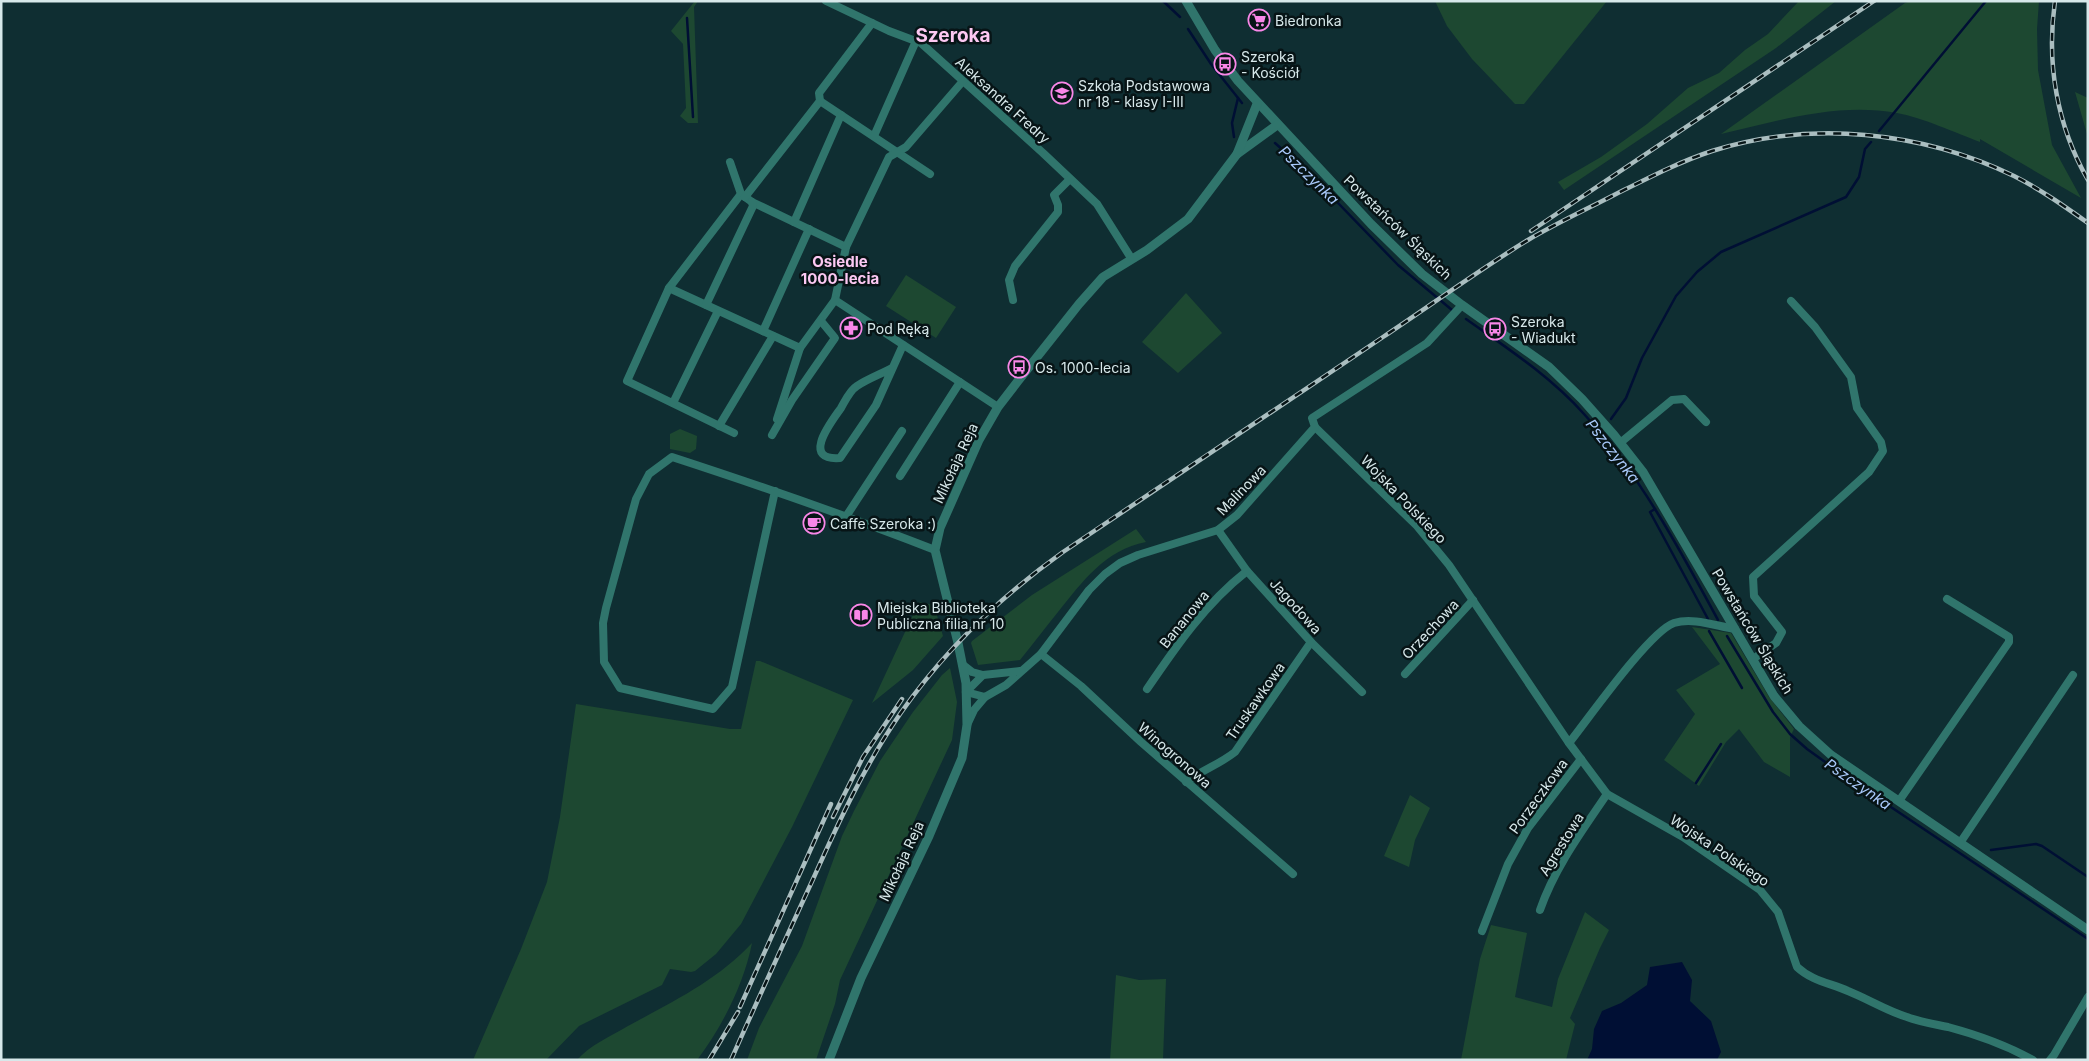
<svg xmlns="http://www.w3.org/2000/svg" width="2089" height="1061" font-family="Inter,sans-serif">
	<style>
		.green { fill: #1d4831 }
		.water { fill: #000f34 }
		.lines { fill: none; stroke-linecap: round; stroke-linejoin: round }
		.stream { stroke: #000f34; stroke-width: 2.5 }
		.minor { stroke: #30756c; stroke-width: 8 }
		.tertiary { stroke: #30756c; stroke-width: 9 }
		.rail-casing { stroke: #aabec0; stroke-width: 4.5 }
		.rail { stroke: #071416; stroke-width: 2.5; stroke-dasharray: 8; stroke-linecap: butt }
		.labels { text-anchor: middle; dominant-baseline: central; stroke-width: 5; stroke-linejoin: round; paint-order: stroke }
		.poi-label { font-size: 14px; fill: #d7e8ea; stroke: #071416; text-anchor: start }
		.street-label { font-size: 14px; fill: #d7e8ea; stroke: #071416 }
		.water-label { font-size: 15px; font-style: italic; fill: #a9c9fa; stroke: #071416 }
		.neighbourhood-label { font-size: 15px; font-weight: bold; fill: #fcc8f2; stroke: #071416 }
		.district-label { font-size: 19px; font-weight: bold; fill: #fcc8f2; stroke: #071416 }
	</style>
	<rect width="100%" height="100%" fill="#0f2e32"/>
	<g class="green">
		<path d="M695 1H698L694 7 698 123H688L680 116 686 108 683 44 671 31Z"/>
		<path d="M1435 1H1607L1524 104H1515L1472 59 1447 26Z"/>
		<path d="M1799 1H1836L1776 48 1564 190 1558 182 1601 157 1647 124 1688 88 1719 73 1745 50 1768 34Z"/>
		<path d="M1911 1H2039L2037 29 2038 70 2052 145 2081 198 1980 139V142C1956 133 1921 117 1897 113 1837 102 1778 121 1721 134L1905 3Z"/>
		<path d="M2075 92 2088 98V138L2087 134Z"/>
		<path d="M906 275 956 307 936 338 886 306Z"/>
		<path d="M1186 293 1222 333 1178 373 1142 342Z"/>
		<path d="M680 429 697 436 696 449 690 453 670 449V434Z"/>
		<path d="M1136 529 1146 542C1105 550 1083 581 1058 612 1045 628 1033 644 1020 660L978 665 971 643 972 641 1032 595Z"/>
		<path d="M919 602 934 605 943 636 913 670 872 703Z"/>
		<path d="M1692 627 1731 633 1769 697 1794 729 1790 737V777L1764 762 1739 729 1726 742 1699 786 1664 760 1695 714 1676 690 1720 664Z"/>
		<path d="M756 661H760L853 700 792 827 741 924 716 954 695 971 691 972 670 969 662 985 579 1026 546 1060H473L521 949 547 882 560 817 576 704 730 729H741Z"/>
		<path d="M950 668 957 702 952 740 840 980 835 1004 816 1060H747L759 1028 802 946 842 836 854 811 880 761 913 712 942 675Z"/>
		<path d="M1410 795 1430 808 1415 840 1409 867 1384 856Z"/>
		<path d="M1585 912 1609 930 1600 948 1570 1018 1575 1024 1566 1060H1461L1480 959 1491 925 1527 933 1515 997 1552 1007 1558 979Z"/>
		<path d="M752 943C744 984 722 1027 697 1060H577C590 1045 611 1036 628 1026 672 1002 718 980 752 943Z"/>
		<path d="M1116 975 1139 980 1166 979 1163 1060H1110Z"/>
	</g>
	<path class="water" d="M1682 962 1692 980 1690 1001 1711 1021 1721 1052 1717 1060H1587L1592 1049 1594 1029 1602 1011 1621 1003 1647 985 1650 967Z"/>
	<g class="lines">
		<g class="stream">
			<path d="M1163 1 1180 17"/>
			<path d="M687 18 693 117"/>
			<path d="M1188 29 1211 64 1242 103"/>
			<path d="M1879 131 1986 1"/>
			<path d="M1234 137 1232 123 1238 98"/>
			<path d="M1275 143 1310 174 1398 265 1452 310"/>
			<path d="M1466 319C1507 348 1550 376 1584 414 1640 475 1679 548 1718 620"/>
			<path d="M1611 419 1626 398 1642 358 1676 296 1697 272 1721 252 1846 197 1859 177 1865 149 1871 142"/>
			<path d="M1655 509 1650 512 1708 619"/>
			<path d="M1709 631 1742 688"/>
			<path d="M1727 636 1773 712 1790 734 1807 749 1846 777 2088 939"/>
			<path d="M1696 783 1721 744"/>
			<path d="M1991 850 2036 844 2042 846 2088 877"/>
		</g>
		<g class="minor">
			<path d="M826 1 889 31 921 43 1043 153 1097 204 1131 258"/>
			<path d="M820 101 930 174"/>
			<path d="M874 136 916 41"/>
			<path d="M730 162 741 194 752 202 846 247 835 300 998 407"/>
			<path d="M741 194 669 288 800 348 835 300"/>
			<path d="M745 197 820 101 819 93 872 23"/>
			<path d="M794 222 841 115"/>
			<path d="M846 247 889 157 906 147 963 81"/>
			<path d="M669 288 627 381 734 433"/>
			<path d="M1013 300 1009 280 1015 266 1058 212V205L1054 195 1070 179"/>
			<path d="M706 305 753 206 752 202"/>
			<path d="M763 331 809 229"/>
			<path d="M892 368C881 374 867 379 857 386 850 390 845 401 841 408 832 421 800 461 840 458L876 405 903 345"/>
			<path d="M673 403 718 311"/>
			<path d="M777 419 800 348"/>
			<path d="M719 426 773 336"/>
			<path d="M1315 427 1417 526 1449 565 1569 743 1607 794 1683 837 1760 890 1778 912 1797 967C1812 981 1830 983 1848 991 1868 999 1887 1011 1907 1017 1920 1022 1934 1024 1948 1027 1978 1035 2006 1045 2033 1060"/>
			<path d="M772 435 792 400 835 338 821 321"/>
			<path d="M1620 443 1672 400 1684 399 1706 422"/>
			<path d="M900 476 960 382"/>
			<path d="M775 491 732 687 713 709 620 688 604 662 603 623 606 608 636 499 649 474 672 457C761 486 848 516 935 550"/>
			<path d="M847 515 902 431"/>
			<path d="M1218 530 1247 571 1311 642 1362 692"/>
			<path d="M1041 654 1081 686 1141 742 1293 874"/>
			<path d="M1753 659 1776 643 1782 632 1754 596 1753 577 1869 472 1883 451 1881 442 1857 408 1851 377 1815 327 1791 301"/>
			<path d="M963 665 972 672 983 675"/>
			<path d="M1020 671 983 675 966 692 985 697 1006 685 1041 654 1089 590 1105 574 1120 563 1138 555 1218 530 1237 515 1315 427 1312 418 1427 343 1462 305"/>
			<path d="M1405 674 1473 600"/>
			<path d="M1147 689C1177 645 1205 604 1247 571"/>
			<path d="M967 725 974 710 985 697"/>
			<path d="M1569 743C1589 718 1649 632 1674 623 1693 617 1716 626 1735 629"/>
			<path d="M1186 782C1202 770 1220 764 1235 752L1311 642"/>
			<path d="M1899 801 2009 642V637L1947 599"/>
			<path d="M1960 843 2073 675"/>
			<path d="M1540 910C1555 867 1582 831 1607 794"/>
			<path d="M1482 931 1508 864 1528 828 1581 759"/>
			<path d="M2050 1060 2054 1055 2088 997"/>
		</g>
		<g class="tertiary">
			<path d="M1186 1 1215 50 1238 81 1371 224 1422 274 1462 305 1549 367 1582 399 1614 435 1643 472 1774 696 1799 726 1831 755 2088 930"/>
			<path d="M1237 154 1277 125"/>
			<path d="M829 1060 861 978 929 836 962 758 967 725 966 683 958 643 935 550 940 528 979 440 998 407 1018 381 1079 304 1103 277 1147 250 1188 219 1237 154 1257 104"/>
		</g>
		<g class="rail-casing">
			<g id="rail">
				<path d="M2055 1C2046 63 2057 126 2088 180"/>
				<path d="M1531 231 1874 1"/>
				<path d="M833 817 863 757 902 699"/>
				<path d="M740 1007 831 804"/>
				<path d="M709 1060 738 1012"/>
				<path d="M731 1060C758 999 786 938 814 877 839 821 865 765 900 714 944 651 1000 597 1063 552 1169 480 1276 409 1383 337 1431 305 1479 270 1528 240 1557 223 1587 209 1616 194 1648 178 1679 162 1712 151 1811 120 1921 131 2014 176 2040 189 2064 206 2088 223"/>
			</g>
		</g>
		<use href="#rail" class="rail"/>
	</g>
	<defs>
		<g id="supermarket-ring" transform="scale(1.125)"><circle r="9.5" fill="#071416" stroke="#f987e8" stroke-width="1.5"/><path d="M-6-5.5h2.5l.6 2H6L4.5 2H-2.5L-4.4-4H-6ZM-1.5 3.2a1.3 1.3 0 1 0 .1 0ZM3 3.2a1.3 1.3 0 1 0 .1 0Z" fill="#f987e8"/></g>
		<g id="bus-ring" transform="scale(1.125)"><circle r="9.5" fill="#071416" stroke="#f987e8" stroke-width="1.5"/><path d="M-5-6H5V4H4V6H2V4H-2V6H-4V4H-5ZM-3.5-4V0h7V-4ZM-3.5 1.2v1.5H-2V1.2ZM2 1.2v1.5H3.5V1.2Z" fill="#f987e8"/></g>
		<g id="school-ring" transform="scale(1.125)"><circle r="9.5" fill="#071416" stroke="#f987e8" stroke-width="1.5"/><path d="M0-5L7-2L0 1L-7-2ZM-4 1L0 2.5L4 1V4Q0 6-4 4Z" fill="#f987e8"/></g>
		<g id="pharmacy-ring" transform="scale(1.125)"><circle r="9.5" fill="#071416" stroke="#f987e8" stroke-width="1.5"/><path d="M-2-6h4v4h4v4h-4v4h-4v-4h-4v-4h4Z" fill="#f987e8"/></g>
		<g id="cafe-ring" transform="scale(1.125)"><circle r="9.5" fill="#071416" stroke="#f987e8" stroke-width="1.5"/><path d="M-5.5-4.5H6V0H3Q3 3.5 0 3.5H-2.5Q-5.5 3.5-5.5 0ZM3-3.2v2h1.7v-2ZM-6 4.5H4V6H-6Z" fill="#f987e8"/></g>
		<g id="library-ring" transform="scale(1.125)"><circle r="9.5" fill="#071416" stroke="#f987e8" stroke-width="1.5"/><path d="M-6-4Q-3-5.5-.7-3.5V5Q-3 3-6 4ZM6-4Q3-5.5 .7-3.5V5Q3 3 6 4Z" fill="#f987e8"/></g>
	</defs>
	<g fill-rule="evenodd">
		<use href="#supermarket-ring" x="1259" y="20"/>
		<use href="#bus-ring" x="1225" y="64"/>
		<use href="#school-ring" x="1062" y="93"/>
		<use href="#pharmacy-ring" x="851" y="328"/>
		<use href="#bus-ring" x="1495" y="329"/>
		<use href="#bus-ring" x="1019" y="367"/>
		<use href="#cafe-ring" x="814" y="523"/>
		<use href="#library-ring" x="861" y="615"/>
	</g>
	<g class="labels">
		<g class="poi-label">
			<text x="1275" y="20">Biedronka</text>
			<text x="1241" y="56">Szeroka<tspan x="1241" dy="16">- Kościół</tspan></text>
			<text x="1078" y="85">Szkoła Podstawowa<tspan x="1078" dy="16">nr 18 - klasy I-III</tspan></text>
			<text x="1511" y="321">Szeroka<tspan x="1511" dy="16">- Wiadukt</tspan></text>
			<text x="867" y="328">Pod Ręką</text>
			<text x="1035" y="367">Os. 1000-lecia</text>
			<text x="830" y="523">Caffe Szeroka :)</text>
			<text x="877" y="607">Miejska Biblioteka<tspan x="877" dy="16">Publiczna filia nr 10</tspan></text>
		</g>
		<g class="street-label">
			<text transform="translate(1003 100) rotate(42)">Aleksandra Fredry</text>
			<text transform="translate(1398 227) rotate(44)">Powstańców Śląskich</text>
			<text transform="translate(955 463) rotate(-65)">Mikołaja Reja</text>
			<text transform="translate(1241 490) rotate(-46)">Malinowa</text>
			<text transform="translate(1404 499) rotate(46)">Wojska Polskiego</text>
			<text transform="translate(1296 606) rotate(48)">Jagodowa</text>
			<text transform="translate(1184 619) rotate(-51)">Bananowa</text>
			<text transform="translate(1430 629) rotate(-47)">Orzechowa</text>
			<text transform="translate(1753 631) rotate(59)">Powstańców Śląskich</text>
			<text transform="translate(1255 701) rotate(-55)">Truskawkowa</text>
			<text transform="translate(1175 755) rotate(41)">Winogronowa</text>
			<text transform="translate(1538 796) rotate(-54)">Porzeczkowa</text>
			<text transform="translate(1561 844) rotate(-58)">Agrestowa</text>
			<text transform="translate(1720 850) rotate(34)">Wojska Polskiego</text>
			<text transform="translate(901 861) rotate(-65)">Mikołaja Reja</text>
		</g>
		<g class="water-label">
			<text transform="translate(1309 175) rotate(44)">Pszczynka</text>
			<text transform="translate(1613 451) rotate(52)">Pszczynka</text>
			<text transform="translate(1858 784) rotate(35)">Pszczynka</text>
		</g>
		<g class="neighbourhood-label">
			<text x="840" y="261">Osiedle<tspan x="840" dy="17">1000-lecia</tspan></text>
		</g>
		<g class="district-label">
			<text x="953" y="35">Szeroka</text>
		</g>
	</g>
	<rect width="2089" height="1061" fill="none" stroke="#d7e8ea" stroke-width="5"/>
</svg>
